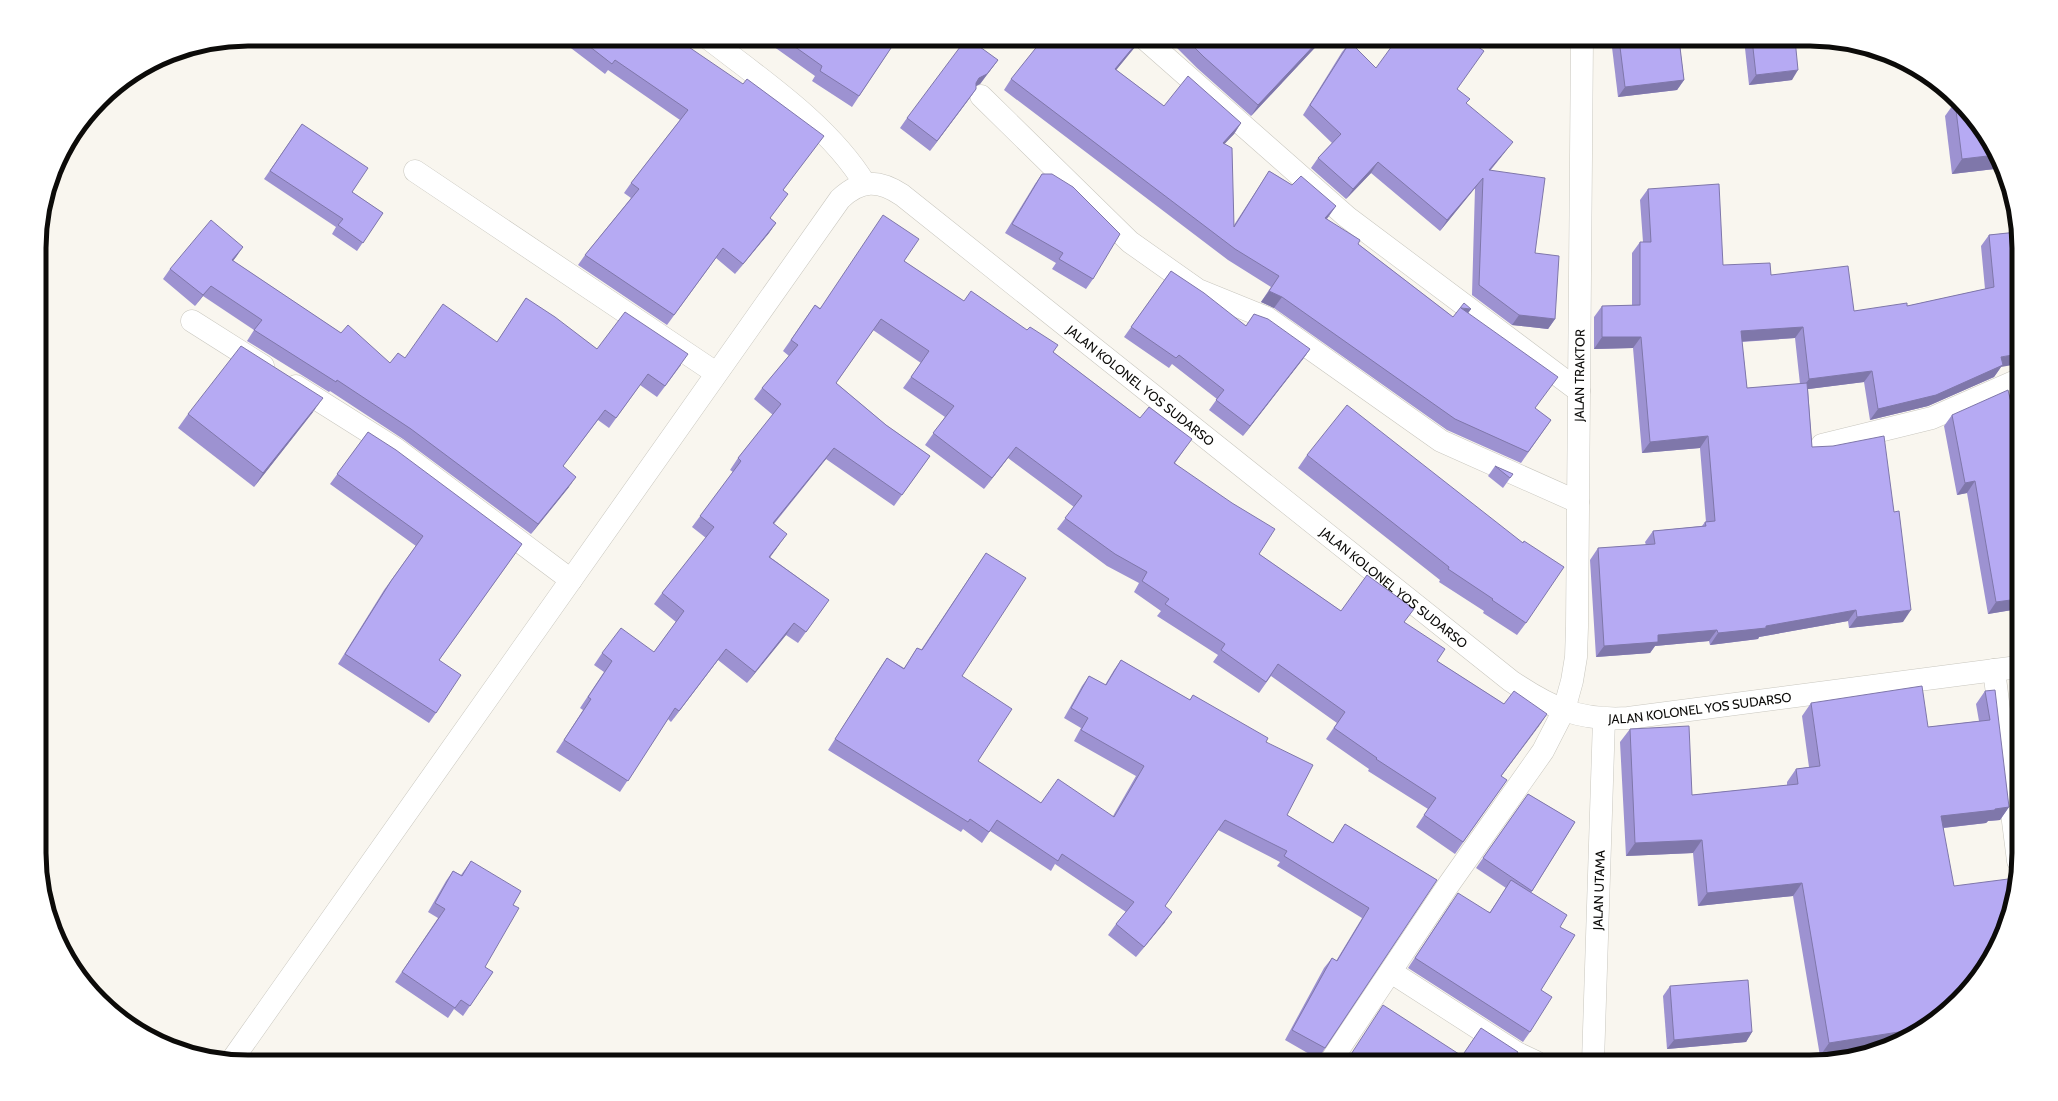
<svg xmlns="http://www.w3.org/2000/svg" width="2058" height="1101" font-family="Cabin,sans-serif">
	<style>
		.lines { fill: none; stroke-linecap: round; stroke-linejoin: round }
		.minor-casing { stroke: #c9c7bf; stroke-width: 23 }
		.minor { stroke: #fff; stroke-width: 22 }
		.wall { fill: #9d92d1; fill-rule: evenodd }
		.shaded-wall { fill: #7f77aa }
		.building { fill: #b6aaf3; stroke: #7f77aa }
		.labels { text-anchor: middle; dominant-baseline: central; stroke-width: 3; stroke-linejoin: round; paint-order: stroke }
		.street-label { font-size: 13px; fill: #0c0b09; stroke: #fff }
		.rim { fill: none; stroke: #0c0b09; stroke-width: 5 }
	</style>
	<rect width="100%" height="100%" fill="#f9f6ef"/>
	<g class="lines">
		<g class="minor-casing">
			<g id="minor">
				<path d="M709 39C762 80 830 126 865 184"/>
				<path d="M1145 39 1347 217 1579 391"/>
				<path d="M981 96 1130 242 1198 290 1267 318 1441 441 1578 502"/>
				<path d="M415 171 716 373"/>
				<path d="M192 321 263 366"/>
				<path d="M296 386 396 449 571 580"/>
				<path d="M1822 445 1932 418 2018 380"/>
				<path d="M1994 670 2018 861"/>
				<path d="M1391 972 1517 1053 1536 1062"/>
				<path id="s1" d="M232 1060 840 199C861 179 879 180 902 195L1511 681C1551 708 1579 721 1628 718L2018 667"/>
				<path id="s2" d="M1330 1062 1447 887 1543 751 1564 710 1572 681 1576 657 1577 627 1582 39"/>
				<path id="s3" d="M1593 1062 1604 719"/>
			</g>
		</g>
		<use href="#minor" class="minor"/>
	</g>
	<g class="wall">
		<path d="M559 39H655L666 47 816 146 783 190 770 218 776 223 769 233 735 274 716 258 667 325 578 265 585 255 631 198 624 193 631 183 680 120 608 70 605 74Z"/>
		<path d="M763 39H897L852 107 812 81 815 76Z"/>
		<path d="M951 39H959L956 43Z"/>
		<path d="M1168 39H1323L1251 116 1197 68Z"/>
		<path d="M1611 39H1679L1684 80 1677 90 1618 97Z"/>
		<path d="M1744 39H1795L1792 80 1749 85Z"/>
		<path d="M1350 42 1376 68 1474 44 1457 89 1466 104 1505 152 1490 171 1535 253 1555 319 1548 329 1512 325 1472 295 1475 188 1440 231 1371 173 1346 199 1311 168 1318 158 1332 143 1303 115 1342 52Z"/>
		<path d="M1135 47 1116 70 1164 106 1241 123 1234 134 1224 144 1234 225 1262 182 1269 171 1292 185 1336 206 1327 219 1358 244 1453 317 1471 309 1468 313 1535 409 1551 420 1521 463 1447 430 1274 308 1261 302 1271 287 1228 260 1004 90 1011 79Z"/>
		<path d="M998 60 980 84 976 86V89L969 99 930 151 900 128 907 118Z"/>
		<path d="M1955 102 1984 132 2003 168 1952 174 1945 116Z"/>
		<path d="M302 124 352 192 383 213 357 251 332 234 336 227 264 179Z"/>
		<path d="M1042 174 1093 279 1086 289 1052 269 1056 263 1005 233 1035 184Z"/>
		<path d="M1648 189 1723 265 1771 275 1854 311 1907 306 1985 289 1981 246 1989 235 2017 232 2001 367 1994 377 1928 406 1870 420 1864 382 1808 389 1812 447 1903 622 1849 628 1848 621 1759 637 1758 639 1710 645 1709 641 1655 646 1650 653 1596 657 1590 560 1598 548 1646 545 1645 542 1653 531 1702 526 1705 522H1706L1700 448 1642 453 1633 348 1594 349V317L1602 306 1632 305V253L1640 242H1643L1640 200ZM1795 338 1800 384 1747 388 1742 342Z"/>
		<path d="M243 247 233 261 341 333 390 363 405 358 497 342 526 298 597 349 681 365 657 397 640 385 609 428 598 420 563 466 569 487 531 534 403 439 330 391 329 392 247 341 254 330 203 296 195 306 163 279 170 269Z"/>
		<path d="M904 261 964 301 1053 352 1140 418 1184 450 1175 463 1259 554 1341 611 1404 622 1437 661 1504 704 1547 714 1501 776 1507 780 1455 854 1416 827 1428 809 1368 771 1369 769 1326 739 1337 723 1271 676 1259 693 1213 662 1218 655 1157 616 1161 611 1134 592 1139 583 1107 566 1057 529 1074 507 1008 458 984 489 925 445 945 417 903 388 921 363 873 330 836 383 886 425 930 456 894 506 826 459 774 524 779 545 770 557 829 600 798 643 786 635 747 683 718 660 671 722 668 719 620 792 556 752 583 710 580 708 604 672 594 665 602 653 654 652 676 622 654 604 662 593 706 538 692 527 733 472 730 470 738 458 773 415 754 399 762 388 789 356 783 351 815 305 820 308Z"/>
		<path d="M1171 271 1246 326 1254 314 1310 349 1303 359 1243 436 1209 410 1217 399 1172 364 1169 368 1124 337Z"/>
		<path d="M313 412 254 487 178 428 188 414Z"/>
		<path d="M2014 414 2018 609 1988 614 1967 493 1957 495 1944 426 1952 415Z"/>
		<path d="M368 432 522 544 439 660 436 713 429 723 338 664 384 590 416 546 330 484Z"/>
		<path d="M1307 455 1526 623 1517 635 1483 613 1484 611 1439 582 1440 580 1298 468Z"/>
		<path d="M1495 466 1513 474 1503 488 1488 476Z"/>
		<path d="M986 553 962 676 978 761 1041 803 1113 816 1136 776 1074 741 1081 728 1064 718 1082 686 1089 676 1105 685 1114 670 1121 660 1190 700 1193 695 1266 742 1287 815 1333 843 1345 824 1437 880 1318 1059 1285 1040 1324 968 1332 958 1336 961 1362 918 1277 866 1280 862 1218 830 1165 906V922L1136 957 1108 935 1116 924 1126 912 1055 864 1051 871 990 831 982 843 963 829 961 832 828 750 880 668 887 658 904 668 917 648 921 650Z"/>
		<path d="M2019 688V767L2010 700Z"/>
		<path d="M1985 691 2009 807 2000 820 1988 821 1986 823 1944 828 1926 1027 1889 1045 1820 1056 1793 896 1698 906 1693 853 1626 856 1620 742 1630 729 1692 795 1787 785V782L1796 769 1809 767 1802 716 1811 703 1928 727 1979 721 1976 704Z"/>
		<path d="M1528 794 1575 822 1531 893 1560 927 1541 990 1530 1032 1523 1042 1408 968 1451 903 1490 912 1506 888 1476 868Z"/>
		<path d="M471 861 513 905 485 967 493 972 463 1016 454 1009 448 1018 395 982 438 918 428 912 446 881 453 871 461 875Z"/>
		<path d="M1670 986 1752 1032 1746 1042 1667 1049 1663 996Z"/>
	</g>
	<g class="shaded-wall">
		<path d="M1140 39 1135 47 1108 80 1115 69Z"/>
		<path d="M1320 39H1323L1251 116 1258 105Z"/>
		<path d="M998 60 980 84 972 88 979 78Z"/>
		<path d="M1798 70 1792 80 1749 85 1756 75Z"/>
		<path d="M1684 80 1677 90 1618 97 1625 87Z"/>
		<path d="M976 89 969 99 930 151 937 141Z"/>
		<path d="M1241 123 1234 134 1215 154 1223 143Z"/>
		<path d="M1513 142 1505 152 1481 181 1489 170Z"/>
		<path d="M1996 155 2003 168 1952 174 1962 159Z"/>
		<path d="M1378 162 1371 173 1346 199 1353 189Z"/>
		<path d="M1483 178 1475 188 1440 231 1447 220Z"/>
		<path d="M1336 206 1328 217 1317 229 1325 218Z"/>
		<path d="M776 223 769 233 735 274 743 264Z"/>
		<path d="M243 247 236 257 225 271 232 260Z"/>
		<path d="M211 286 195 306 203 295Z"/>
		<path d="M1269 291 1282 297 1274 308 1261 302Z"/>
		<path d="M1461 308 1471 309 1463 320Z"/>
		<path d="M1519 315 1555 319 1548 329 1512 325Z"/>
		<path d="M1803 327 1795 338 1733 342 1741 331Z"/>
		<path d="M1602 337H1641L1633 348 1594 349Z"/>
		<path d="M1310 349 1303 359 1243 436 1250 426Z"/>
		<path d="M2018 354V364L2001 367 1994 377 1928 406 1870 420 1878 409 2001 357Z"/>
		<path d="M1872 371 1864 382 1801 390 1809 379Z"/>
		<path d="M323 398 313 412 254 487 263 473Z"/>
		<path d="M1708 436 1700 448 1642 453 1650 442Z"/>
		<path d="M1016 447 1008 458 984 489 992 478Z"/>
		<path d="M834 448 826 459 765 534 773 523Z"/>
		<path d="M576 477 569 487 531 534 538 524Z"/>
		<path d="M1975 481 1967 493 1957 495 1965 483Z"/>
		<path d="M787 534 779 545 762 568 769 557Z"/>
		<path d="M2018 599V609L1988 614 1996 602Z"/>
		<path d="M1856 610 1848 621 1759 637 1758 639 1710 645 1718 633 1766 626Z"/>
		<path d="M1911 610 1903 622 1849 628 1857 617Z"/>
		<path d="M794 623 786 635 747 683 755 672Z"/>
		<path d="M1717 630 1709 641 1655 646 1650 653 1596 657 1604 646 1658 635Z"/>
		<path d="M726 649 718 660 671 722 679 711Z"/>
		<path d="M1547 714 1539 726 1493 787 1501 776Z"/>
		<path d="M2009 807 2000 820 1988 821 1986 823 1932 829 1941 816Z"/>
		<path d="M1702 840 1693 853 1626 856 1635 843Z"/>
		<path d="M1802 883 1793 896 1698 906 1707 893Z"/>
		<path d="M1172 912 1165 922 1136 957Z"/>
		<path d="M1924 1028 1889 1045 1820 1056 1829 1043Z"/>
		<path d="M1752 1032 1746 1042 1667 1049 1674 1040Z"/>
	</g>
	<g class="building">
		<path d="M580 39H655L666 47 672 39H677L743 84 747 79 824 136 783 190 788 194 770 218 776 223 743 264 723 248 674 315 585 255 639 189 631 183 688 110 615 60 612 64Z"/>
		<path d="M784 39H897L859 96 820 71 822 66Z"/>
		<path d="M966 39H969L998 60 987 74 979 78 976 83V89L937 141 907 118Z"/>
		<path d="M1043 39H1140L1115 69 1164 106 1188 76 1241 123 1223 143 1232 148 1234 227 1269 171 1292 185 1301 176 1336 206 1325 218 1360 240 1358 244 1453 317 1464 303 1471 309 1461 308 1558 377 1535 408 1551 420 1528 452 1455 419 1282 297 1269 291 1279 276 1235 249 1011 79Z"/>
		<path d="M1186 39H1320L1258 105 1204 57Z"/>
		<path d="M1397 39H1476L1474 44 1484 51 1457 89 1470 99 1466 103 1513 142 1489 170 1545 178 1535 253 1559 256 1555 319 1519 315 1479 285 1483 178 1447 220 1378 162 1353 189 1318 158 1341 134 1310 105 1350 42 1376 68Z"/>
		<path d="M1619 39H1679L1684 80 1625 87Z"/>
		<path d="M1752 39H1795L1798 70 1756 75Z"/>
		<path d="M1955 102H1957L1984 132 1996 155 1962 159Z"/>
		<path d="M302 124 368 168 352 192 383 213 363 243 338 225 343 219 270 171Z"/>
		<path d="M1042 174H1052L1073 187 1120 234 1093 279 1059 259 1063 253 1012 224Z"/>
		<path d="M1719 184 1723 265 1770 263 1771 275 1848 266 1854 311 1907 303V306L1994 287 1989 235 2017 232 2018 354 2001 357 2003 365 1936 395 1878 409 1872 371 1809 379 1803 327 1741 331 1747 388 1807 383 1812 447 1833 446 1884 436 1894 512 1899 511 1911 610 1857 617 1856 610 1766 626V628L1718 633 1717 630 1658 635V642L1604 646 1598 548 1655 544 1653 531 1706 526 1705 522 1715 521 1708 436 1650 442 1641 337H1602V306L1640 305V242H1651L1648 189Z"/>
		<path d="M883 215 919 239 904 261 964 301 971 291 1027 330 1030 327 1058 345 1053 352 1140 418 1149 407 1192 439 1174 463 1232 503 1275 529 1259 554 1341 611 1367 575 1414 609 1404 622 1445 649 1437 661 1504 704 1514 691 1547 714 1501 776 1507 780 1463 842 1424 815 1436 798 1376 759 1377 758 1334 728 1345 712 1278 664 1266 682 1221 650 1225 644 1165 604 1169 599 1142 581 1147 572 1115 554 1065 518 1082 496 1016 447 992 478 933 433 954 406 911 377 929 351 881 319 836 383 886 425 930 456 902 495 834 448 773 523 787 534 769 557 829 600 806 632 794 623 755 672 726 649 679 711 675 708 628 781 564 740 591 699 588 697 612 661 602 653 621 628 654 652 684 611 662 593 714 527 700 516 741 461 738 458 781 404 762 388 798 345 791 340 815 305 820 309Z"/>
		<path d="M211 220 243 247 232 260 341 333 348 325 390 363 398 353 405 358 443 304 497 342 526 298 555 317 597 349 625 312 688 354 665 386 648 374 616 418 605 410 563 466 576 477 538 524 411 429 337 380 336 382 254 330 262 320 211 286 203 295 170 269Z"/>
		<path d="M1171 271 1204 293 1246 326 1254 314 1268 319 1310 349 1250 426 1216 400 1224 390 1179 355 1176 358 1131 327Z"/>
		<path d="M241 346 323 398 263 473 188 414Z"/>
		<path d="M2008 390 2014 414 2018 413V599L1996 602 1975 481 1965 483 1952 415Z"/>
		<path d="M1347 405 1523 543 1524 541 1564 567 1526 623 1492 600 1493 599 1448 569 1449 567 1307 455Z"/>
		<path d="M368 432 396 450 522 544 439 660 461 675 436 713 345 654 391 581 423 536 337 474Z"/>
		<path d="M1495 466 1513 474 1510 478Z"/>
		<path d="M986 553 1026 578 962 676 1012 709 978 761 1041 803 1058 779 1114 817 1144 766 1081 730 1088 718 1071 708 1089 676 1106 685 1121 660 1190 700 1193 695 1268 738 1266 742 1313 765 1287 815 1333 843 1345 824 1437 880 1325 1048 1292 1030 1332 958 1337 961 1369 908 1284 856 1287 851 1225 820 1165 906 1172 912 1144 947 1116 924 1134 902 1062 854 1058 861 997 820 989 832 970 819 968 822 835 739 887 658 904 669 917 648 922 650Z"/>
		<path d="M1922 686 1928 727 1990 720 1985 691 1995 690 2009 807 1995 809V810L1941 816 1954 886 2016 878 2012 907 1997 946 1967 991 1926 1027 1924 1028 1829 1043 1802 883 1707 893 1702 840 1635 843 1630 729 1689 726 1692 795 1798 784 1796 769 1820 766 1811 703Z"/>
		<path d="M1528 794 1575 822 1532 891 1483 858Z"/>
		<path d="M471 861 521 891 513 905 519 908 485 967 493 972 470 1006 461 1000 455 1008 402 972 445 909 435 903 453 871 462 876Z"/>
		<path d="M1511 880 1567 915 1560 927 1575 935 1541 990 1552 997 1530 1032 1415 958 1458 893 1490 913Z"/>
		<path d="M1748 980 1752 1032 1674 1040 1670 986Z"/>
		<path d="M1383 1005 1462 1056 1481 1028 1518 1052 1515 1057 1521 1062H1346Z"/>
	</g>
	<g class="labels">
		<g class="street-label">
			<text stroke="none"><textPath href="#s2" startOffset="759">JALAN TRAKTOR</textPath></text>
			<text stroke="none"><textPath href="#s1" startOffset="1428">JALAN KOLONEL YOS SUDARSO</textPath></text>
			<text stroke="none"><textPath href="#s1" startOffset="1752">JALAN KOLONEL YOS SUDARSO</textPath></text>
			<text stroke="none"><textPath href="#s1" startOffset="2100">JALAN KOLONEL YOS SUDARSO</textPath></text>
			<text stroke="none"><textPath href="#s3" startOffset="172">JALAN UTAMA</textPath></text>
		</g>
	</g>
	<path d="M0 0H2058V1101H0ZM248 46H1810A202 202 0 0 1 2012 248V853A202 202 0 0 1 1810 1055H248A202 202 0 0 1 46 853V248A202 202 0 0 1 248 46Z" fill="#fff" fill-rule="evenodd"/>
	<path class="rim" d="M248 46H1810A202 202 0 0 1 2012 248V853A202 202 0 0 1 1810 1055H248A202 202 0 0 1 46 853V248A202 202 0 0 1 248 46Z"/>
</svg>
